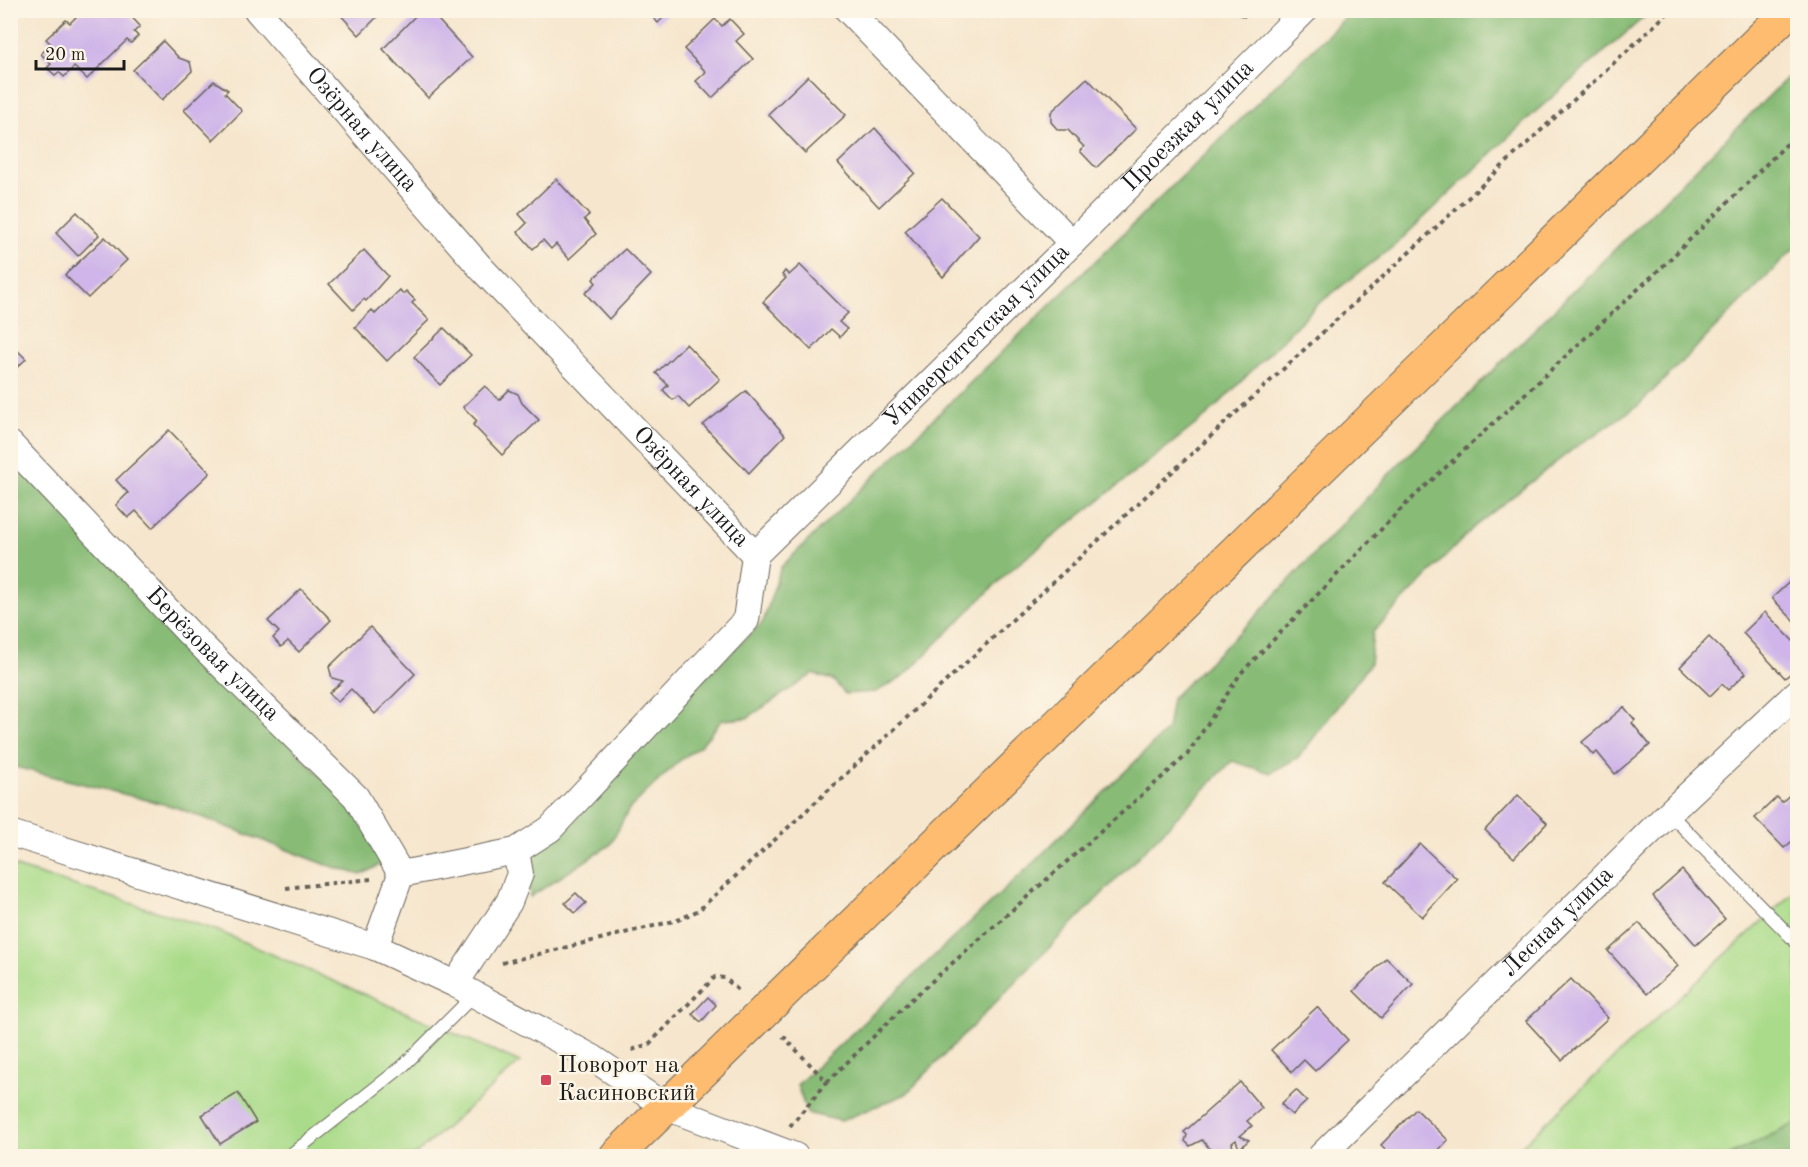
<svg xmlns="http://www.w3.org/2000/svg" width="1808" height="1167" font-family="'Old Standard TT',serif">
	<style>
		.green { fill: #aadb8a; stroke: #637c53; stroke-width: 1.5 }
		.forest { fill: #87bb76; stroke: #526c49; stroke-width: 1.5 }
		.building { fill: #cfb5e9 }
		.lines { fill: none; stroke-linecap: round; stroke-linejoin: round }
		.lane-casing { stroke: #68635a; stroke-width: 14 }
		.street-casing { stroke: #68635a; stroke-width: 28 }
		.primary-casing { stroke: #68635a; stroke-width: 35 }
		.path { stroke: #68635a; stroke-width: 4; stroke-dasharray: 4.5 4.5; stroke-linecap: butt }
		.lane { stroke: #fff; stroke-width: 12 }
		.street { stroke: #fff; stroke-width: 26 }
		.primary { stroke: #fdbc70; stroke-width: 33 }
		.poi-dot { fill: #d1495b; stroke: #fcf5e5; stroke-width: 2 }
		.labels { text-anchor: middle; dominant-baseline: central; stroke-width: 5; stroke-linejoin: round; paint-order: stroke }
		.street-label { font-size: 24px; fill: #1c1c1c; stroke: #fcf5e5 }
		.poi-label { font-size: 24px; fill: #1c1c1c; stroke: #fcf5e5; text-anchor: start }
	</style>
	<rect width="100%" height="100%" fill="#fcf5e5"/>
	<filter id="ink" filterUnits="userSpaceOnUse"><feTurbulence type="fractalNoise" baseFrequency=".0167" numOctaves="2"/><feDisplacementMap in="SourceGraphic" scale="12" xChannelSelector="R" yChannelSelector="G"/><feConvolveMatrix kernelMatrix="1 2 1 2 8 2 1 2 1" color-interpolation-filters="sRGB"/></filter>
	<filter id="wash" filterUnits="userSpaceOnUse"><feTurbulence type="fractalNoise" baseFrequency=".008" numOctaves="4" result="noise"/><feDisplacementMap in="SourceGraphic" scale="24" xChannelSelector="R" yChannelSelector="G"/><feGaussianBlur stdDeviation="1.35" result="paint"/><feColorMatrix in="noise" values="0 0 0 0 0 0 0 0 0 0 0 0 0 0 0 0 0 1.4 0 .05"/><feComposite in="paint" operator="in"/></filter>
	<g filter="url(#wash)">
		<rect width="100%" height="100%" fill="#f6e6cd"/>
		<g class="green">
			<path d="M10 865 216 930 520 1062 414 1156H11Z"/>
			<path d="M1797 889V1123L1728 1156H1511L1650 1024Z"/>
		</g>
		<g class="forest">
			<path d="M1352 11H1651L1533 114 1394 246 1317 305 1209 414 1008 572 904 676 876 692 845 694 833 680 813 674 747 718 722 720 701 745 678 762 629 809 610 845 530 897 527 849 763 622 781 567Z"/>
			<path d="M1797 68V246L1639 405 1573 449 1474 527 1373 632 1370 664 1299 757 1270 773 1232 761 906 1094 841 1121 807 1113 797 1085 1034 862 1167 730 1172 698 1256 616 1393 470Z"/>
			<path d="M10 458 398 855 361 875 327 865 175 807 11 766Z"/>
			<path d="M1797 1123V1156H1728Z"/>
		</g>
		<g id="blocks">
			<g class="building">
				<path d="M83 10H125L140 26 134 32 138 36 131 43 127 40 87 79 74 67 64 77 59 72 55 75 47 68 51 64 41 54 51 44 46 39 66 20 70 23Z"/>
				<path d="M336 10H384L359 35Z"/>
				<path d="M421 10H429L472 57 428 98 383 49Z"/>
				<path d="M646 10H671L658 23Z"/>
				<path d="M1231 10H1251L1244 17Z"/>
				<path d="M715 19 722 26 730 19 744 34 736 41 753 59 712 98 696 81 706 72 684 49Z"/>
				<path d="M163 41 179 58 190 62 192 71 162 100 133 70Z"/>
				<path d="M808 76 846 115 805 153 768 114Z"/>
				<path d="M1087 78 1136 129 1096 168 1080 151 1084 147 1068 130H1058L1051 122V112Z"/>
				<path d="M214 81 228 90 225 93 242 111 213 140 184 110Z"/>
				<path d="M875 128 915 173 879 207 838 163Z"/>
				<path d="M556 179 589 215 584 219 596 234 569 259 556 244 551 249 543 240 533 249 518 232 527 223 519 214Z"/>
				<path d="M942 198 979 236 943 277 905 231Z"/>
				<path d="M77 212 99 235 78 256 56 233Z"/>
				<path d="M105 237 127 260 88 298 65 275Z"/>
				<path d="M625 249 651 275 609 319 585 293 596 283 593 279Z"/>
				<path d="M364 250 388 276 366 301 364 299 353 310 329 284Z"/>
				<path d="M800 265 848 313 839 322 847 329 840 337 831 329 811 350 763 302 786 278 782 275 785 271 789 275Z"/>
				<path d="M10 269 18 277 10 285Z"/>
				<path d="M400 290 403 294 406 291 415 300 412 303 429 320 387 361 355 327 372 310 375 314Z"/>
				<path d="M444 328 471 355 440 385 414 357Z"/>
				<path d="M10 343 26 359 10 374Z"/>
				<path d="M686 344 720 379 689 408 678 396 673 400 663 390 668 385 656 373Z"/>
				<path d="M485 386 499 400 509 390 518 394 522 403 539 420 502 455 473 425 477 421 463 407Z"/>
				<path d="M746 391 785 435 749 473 703 425Z"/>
				<path d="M169 430 210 473 152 528 136 511 128 518 116 505 128 493 116 480Z"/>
				<path d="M1798 574V619L1795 622 1772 598Z"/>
				<path d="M301 589 331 620 299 652 288 641 281 647 273 638 279 632 268 621Z"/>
				<path d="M1765 612 1798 646V667L1785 678 1743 633Z"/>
				<path d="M370 627 415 674 375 714 351 689 338 702 329 693 343 681 332 678 329 667Z"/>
				<path d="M1709 637 1746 673 1728 690 1722 684 1710 696 1680 667Z"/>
				<path d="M1624 707 1635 720 1632 723 1650 745 1615 774 1597 752 1593 755 1582 742Z"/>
				<path d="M1798 787V836L1784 848 1755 818 1777 797 1782 802Z"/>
				<path d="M1518 795 1547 823 1514 858 1485 830Z"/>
				<path d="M1420 844 1457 879 1422 917 1385 882Z"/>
				<path d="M1682 870 1725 919 1696 945 1653 896Z"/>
				<path d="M576 893 586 903 575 913 565 903Z"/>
				<path d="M1639 923 1678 966 1647 994 1608 951Z"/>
				<path d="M1386 958 1413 984 1381 1018 1354 991Z"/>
				<path d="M1571 979 1608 1018 1562 1060 1526 1021Z"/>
				<path d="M708 997 716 1005 701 1022 692 1014Z"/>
				<path d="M1317 1007 1348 1040 1315 1071 1304 1060 1292 1072 1271 1050Z"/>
				<path d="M1240 1082 1262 1108 1247 1121 1252 1126 1240 1136 1249 1140 1239 1149 1236 1140 1232 1143 1234 1154 1230 1156H1216L1202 1140 1190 1146 1185 1141 1187 1135 1184 1132Z"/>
				<path d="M1296 1090 1307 1101 1292 1115 1281 1104Z"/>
				<path d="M238 1093 256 1122 220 1144 202 1115Z"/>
				<path d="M1416 1109 1448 1140 1433 1156H1393L1381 1145Z"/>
			</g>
		</g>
	</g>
	<g filter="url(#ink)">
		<use href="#blocks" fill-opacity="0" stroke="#68635a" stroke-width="1.5"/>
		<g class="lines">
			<g class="lane-casing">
				<g id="lane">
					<path d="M1669 813 1798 944"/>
					<path d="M289 1156 403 1066 474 995"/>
				</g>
			</g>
			<g class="street-casing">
				<g id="street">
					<path id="s1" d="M257 10 481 268 755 555 746 620 550 829 516 851 401 874 375 947"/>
					<path id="s2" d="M1072 243 1305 10"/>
					<path id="s3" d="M10 444 189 633 356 797 401 874"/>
					<path id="s4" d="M755 555 1072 243 848 10"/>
					<path d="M10 833 375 947 455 984 593 1058 666 1107 795 1156"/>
					<path d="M455 984 509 902 520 874 516 851"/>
					<path id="s5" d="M1321 1156 1669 813 1798 692"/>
				</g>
			</g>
			<g class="primary-casing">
				<path id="primary" d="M616 1156 1790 10"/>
			</g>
			<g class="path">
				<path d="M286 888 371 879"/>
				<path d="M502 963 678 920 699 910 1671 10"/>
				<path d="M783 1036 827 1082 790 1126"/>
				<path d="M632 1050 649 1044 715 977 725 978 740 992"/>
				<path d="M827 1082 912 999 1187 755 1241 673 1404 506 1663 266 1798 133"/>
			</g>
			<use href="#lane" class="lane"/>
			<use href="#street" class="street"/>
			<use href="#primary" class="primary"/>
		</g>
	</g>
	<rect class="poi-dot" x="540" y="1074" width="12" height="12" rx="3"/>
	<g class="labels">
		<g class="street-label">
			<text stroke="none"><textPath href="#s2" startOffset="165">Проезжая улица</textPath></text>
			<text stroke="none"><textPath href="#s1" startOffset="159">Озёрная улица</textPath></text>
			<text stroke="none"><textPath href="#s4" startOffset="312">Университетская улица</textPath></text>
			<text stroke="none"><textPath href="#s1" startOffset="645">Озёрная улица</textPath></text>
			<text stroke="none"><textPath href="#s3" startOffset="292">Берёзовая улица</textPath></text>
			<text stroke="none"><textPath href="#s5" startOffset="333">Лесная улица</textPath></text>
		</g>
		<g class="poi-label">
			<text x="558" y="1066">Поворот на<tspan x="558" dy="28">Касиновский</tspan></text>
		</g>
	</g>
	<rect width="1808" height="1167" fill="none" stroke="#fcf5e5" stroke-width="36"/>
	<path d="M36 60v9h88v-9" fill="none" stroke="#1c1c1c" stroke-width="3"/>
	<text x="45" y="60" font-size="18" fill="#1c1c1c" stroke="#fcf5e5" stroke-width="4.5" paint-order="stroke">20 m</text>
</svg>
